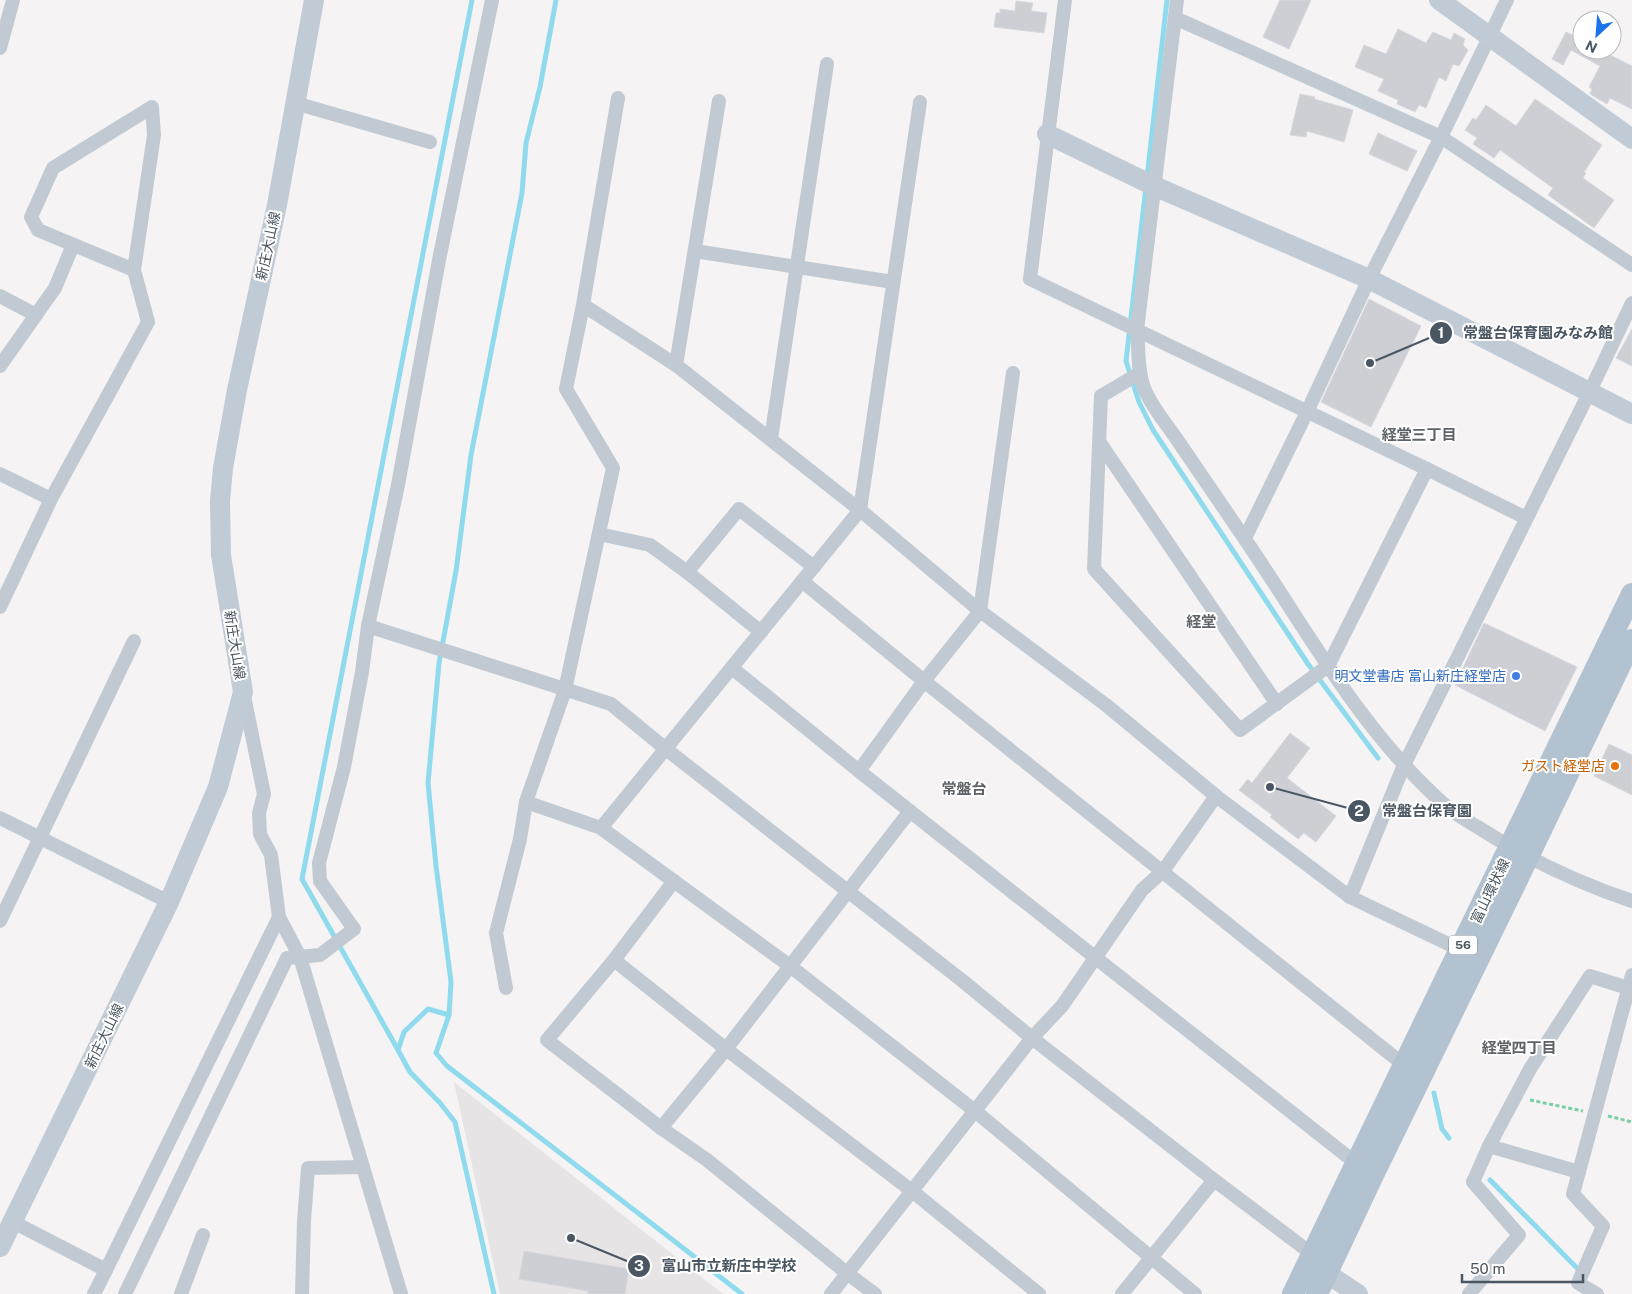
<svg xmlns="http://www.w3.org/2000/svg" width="1632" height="1294" font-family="'Public Sans','Noto Sans JP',sans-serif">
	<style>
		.education { fill: #e6e4e5 }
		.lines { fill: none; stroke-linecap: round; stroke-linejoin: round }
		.stream { stroke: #90daee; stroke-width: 5 }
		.building { fill: #cdcfd5; stroke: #d7d9de }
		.path { stroke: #7ad0a6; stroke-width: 3; stroke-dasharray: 4 2.5; stroke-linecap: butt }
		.street { stroke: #c1cad2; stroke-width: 14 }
		.secondary { stroke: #c1cbd6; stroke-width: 20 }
		.primary { stroke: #b3c2d1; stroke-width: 22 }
		.shop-dot { fill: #3f7fe0; stroke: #fff; stroke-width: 2 }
		.food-dot { fill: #e8710a; stroke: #fff; stroke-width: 2 }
		.labels { text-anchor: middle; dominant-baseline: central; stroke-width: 4; stroke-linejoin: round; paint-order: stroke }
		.shield { fill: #fff; stroke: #808990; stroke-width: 1 }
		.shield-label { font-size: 12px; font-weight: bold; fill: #4a5661 }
		.street-label { font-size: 14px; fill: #4a5661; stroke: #fff }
		.shop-label { font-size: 14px; fill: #366cbe; stroke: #fff; text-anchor: end }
		.food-label { font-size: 14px; fill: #c56008; stroke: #fff; text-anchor: end }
		.neighbourhood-label { font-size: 15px; font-weight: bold; fill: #5f6368; stroke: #fff }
		.leader { fill: none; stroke: #4a5661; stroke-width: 2 }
		.callout-dot { fill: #4a5661; stroke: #fff; stroke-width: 2 }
		.mark-label { font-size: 15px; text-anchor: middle; font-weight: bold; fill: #fff }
		.callout-label { font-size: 15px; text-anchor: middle; font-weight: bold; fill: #4a5661; stroke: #fff; stroke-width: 4; stroke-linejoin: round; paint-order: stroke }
	</style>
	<rect width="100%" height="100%" fill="#f5f3f3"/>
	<path class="education" d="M454 1082 723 1294H500Z"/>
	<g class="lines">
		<g class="stream">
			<path d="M556 0 540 87 526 143 522 193 471 455 456 571 439 663 428 783 436 866 451 982 449 1015 436 1053 447 1066 651 1223 742 1294"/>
			<path d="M1147 178 1167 0"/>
			<path d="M1146 187 1126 361 1139 402 1153 430 1308 664 1378 758"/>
			<path d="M449 1015 428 1009 404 1032 398 1050 410 1072 440 1103 455 1122 494 1294"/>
			<path d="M398 1050 302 879 472 0"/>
			<path d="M1434 1093 1442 1129 1449 1138"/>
			<path d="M1490 1180 1577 1268"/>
		</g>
	</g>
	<g class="building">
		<path d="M1280 0H1311L1289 49 1263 37Z"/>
		<path d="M1016 1 1033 3 1031 11 1047 13 1044 33 994 27 996 13H1000V9L1015 11Z"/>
		<path d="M1398 29 1426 43 1433 32 1451 40 1454 33 1465 39 1463 45 1468 50 1459 66 1453 64 1446 81 1439 77 1426 108 1419 105 1415 112 1397 104 1398 100 1378 91 1384 79 1355 67 1364 45 1386 54Z"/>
		<path d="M1566 32 1581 39 1576 50H1612L1610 55 1632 66V109L1610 98 1607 104 1590 94 1592 89 1589 87 1600 66 1571 50 1563 65 1552 59Z"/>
		<path d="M1300 94 1315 97 1314 99 1353 110 1344 142 1307 131 1306 137 1290 135Z"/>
		<path d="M1535 99 1602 145 1584 172 1586 173 1583 178 1614 200 1594 228 1548 195 1553 188 1500 150 1494 158 1473 144 1477 138 1465 130 1473 118 1476 120 1486 105 1516 126Z"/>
		<path d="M1378 133 1417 151 1407 171 1369 154Z"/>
		<path d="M1369 299 1421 326 1371 427 1321 402Z"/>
		<path d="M1632 329V366L1616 358Z"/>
		<path d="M1484 623 1577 667 1545 731 1455 685Z"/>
		<path d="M1290 733 1310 748 1287 778 1336 816 1316 842 1304 833 1298 839 1270 817 1272 815 1239 790 1248 779 1252 783Z"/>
		<path d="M1609 744 1632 755V795L1594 776Z"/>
		<path d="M524 1251 629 1269 625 1294H587L588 1291 519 1279Z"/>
	</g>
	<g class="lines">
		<g class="path">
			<path d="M1530 1100 1583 1111"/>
			<path d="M1608 1116 1632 1122"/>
		</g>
		<g class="street">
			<path d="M1065 0 1030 279 1427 469 1526 518"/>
			<path d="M1177 0 1137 330C1139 348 1137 370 1144 388 1151 406 1165 422 1176 438 1196 467 1216 497 1236 526 1303 622 1357 728 1446 806 1455 814 1466 820 1476 826 1524 857 1578 883 1632 901"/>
			<path d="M1175 18 1441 137 1632 265"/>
			<path d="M0 48 13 0"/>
			<path d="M295 103 430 142"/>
			<path d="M695 251 893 282"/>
			<path d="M0 296 36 315"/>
			<path d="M583 305 676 365 860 510 980 611 1106 705 1216 796 1350 897 1461 950"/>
			<path d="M676 365 719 101"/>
			<path d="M0 366 55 288 73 245"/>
			<path d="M1140 373 1101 396 1094 569 1240 730 1328 666 1427 469"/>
			<path d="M771 439 827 64"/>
			<path d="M1100 443 1277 704"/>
			<path d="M0 474 51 499"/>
			<path d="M599 534 650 545 687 572 761 632"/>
			<path d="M1245 538 1307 412 1369 279 1441 137 1507 0"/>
			<path d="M687 572 739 509 814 567"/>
			<path d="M802 581 924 681 1404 1065"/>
			<path d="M0 607 51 499 148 322 134 270 154 135 152 107 53 168 31 217 38 230 134 270"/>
			<path d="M368 626 611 704 666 749 964 982 1032 1038 1214 1180 1312 1254 1316 1259"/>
			<path d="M732 668 859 771 1357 1164"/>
			<path d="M244 696 264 794 259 813 260 834 271 855 279 917 300 957 401 1294"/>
			<path d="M859 771 924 681 980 611 1013 373"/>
			<path d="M526 802 601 828 790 966 975 1111 1195 1294"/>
			<path d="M0 818 169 902"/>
			<path d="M601 828 860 510 920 102"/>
			<path d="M674 881 614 960 547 1040 661 1128 707 1160 848 1274 875 1294"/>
			<path d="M1350 897 1404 765 1590 391 1632 303"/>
			<path d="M0 921 134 641"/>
			<path d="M614 960 726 1049 912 1191 1039 1294"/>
			<path d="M506 988 496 933 520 839 526 802 565 690 613 468 566 389 583 305 618 98"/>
			<path d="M661 1128 726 1049 910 811"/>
			<path d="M1489 1146 1579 1172"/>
			<path d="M13 1222 106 1270 279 917"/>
			<path d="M94 1294 106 1270"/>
			<path d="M125 1294 287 958 320 955 354 929 320 881 319 863 344 767 362 672 368 626 398 485 439 260 492 0"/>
			<path d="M181 1294 203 1235"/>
			<path d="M302 1294 304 1221 308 1168 363 1167"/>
			<path d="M831 1294 1032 1038 1062 1006 1142 890 1163 871 1216 796"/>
			<path d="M1122 1294 1214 1180"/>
			<path d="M1469 1294 1519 1235 1473 1182 1489 1146 1530 1069 1590 976 1628 988"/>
			<path d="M1597 1294 1578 1283 1603 1226 1573 1194 1632 975"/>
		</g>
		<g class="secondary">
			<path d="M1439 0 1632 139"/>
			<path d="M1047 134 1154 186 1369 279 1632 414"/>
			<path d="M0 1247 169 902 218 787 243 692 221 555 220 501 223 468 237 390 277 205 314 0"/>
			<path d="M1326 1273 1358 1294"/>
		</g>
		<g class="primary">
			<path d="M1293 1294 1632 594"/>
			<path d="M1317 1294 1373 1175 1516 882 1632 640"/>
		</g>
	</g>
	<circle class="shop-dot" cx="1516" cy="676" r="5"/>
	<circle class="food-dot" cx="1615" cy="766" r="5"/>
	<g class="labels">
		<rect class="shield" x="1449" y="935.5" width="28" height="19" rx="4"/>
		<g class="shield-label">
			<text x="1463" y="945">56</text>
		</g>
		<g class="street-label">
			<text transform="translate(268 246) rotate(-78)">新庄大山線</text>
			<text transform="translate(235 645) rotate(81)">新庄大山線</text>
			<text transform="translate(1490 891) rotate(-64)">富山環状線</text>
			<text transform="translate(104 1036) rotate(-64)">新庄大山線</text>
		</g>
		<g class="shop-label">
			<text x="1506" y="676">明文堂書店 富山新庄経堂店</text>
		</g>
		<g class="food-label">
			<text x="1605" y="766">ガスト経堂店</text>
		</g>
		<g class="neighbourhood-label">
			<text x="1419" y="434">経堂三丁目</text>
			<text x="1201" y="621">経堂</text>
			<text x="964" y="788">常盤台</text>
			<text x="1519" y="1047">経堂四丁目</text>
		</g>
	</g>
	<path class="leader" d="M1370 363L1441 333M1270 787L1359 811M571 1238L639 1266"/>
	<g class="callout-dot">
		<circle cx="1370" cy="363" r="5"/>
		<circle cx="1270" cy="787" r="5"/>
		<circle cx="571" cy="1238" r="5"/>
		<circle cx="1441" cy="333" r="12"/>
		<circle cx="1359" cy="811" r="12"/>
		<circle cx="639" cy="1266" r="12"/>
	</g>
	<g class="mark-label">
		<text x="1441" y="338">1</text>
		<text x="1359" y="816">2</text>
		<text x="639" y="1271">3</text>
	</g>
	<g class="callout-label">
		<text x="1538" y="338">常盤台保育園みなみ館</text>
		<text x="1427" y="816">常盤台保育園</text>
		<text x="729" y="1271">富山市立新庄中学校</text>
	</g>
	<g transform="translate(1597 35) rotate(206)"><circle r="24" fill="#ffffff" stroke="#b7bbc0"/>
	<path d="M0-4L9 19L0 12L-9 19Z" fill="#1a73e8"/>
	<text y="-8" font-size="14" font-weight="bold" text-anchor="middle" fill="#4a5661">N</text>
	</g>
	<path d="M1462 1274v8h121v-8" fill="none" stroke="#4a5661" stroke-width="2.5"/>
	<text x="1470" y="1274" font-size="15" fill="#4a5661" stroke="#ffffff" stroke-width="4" paint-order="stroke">50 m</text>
</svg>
